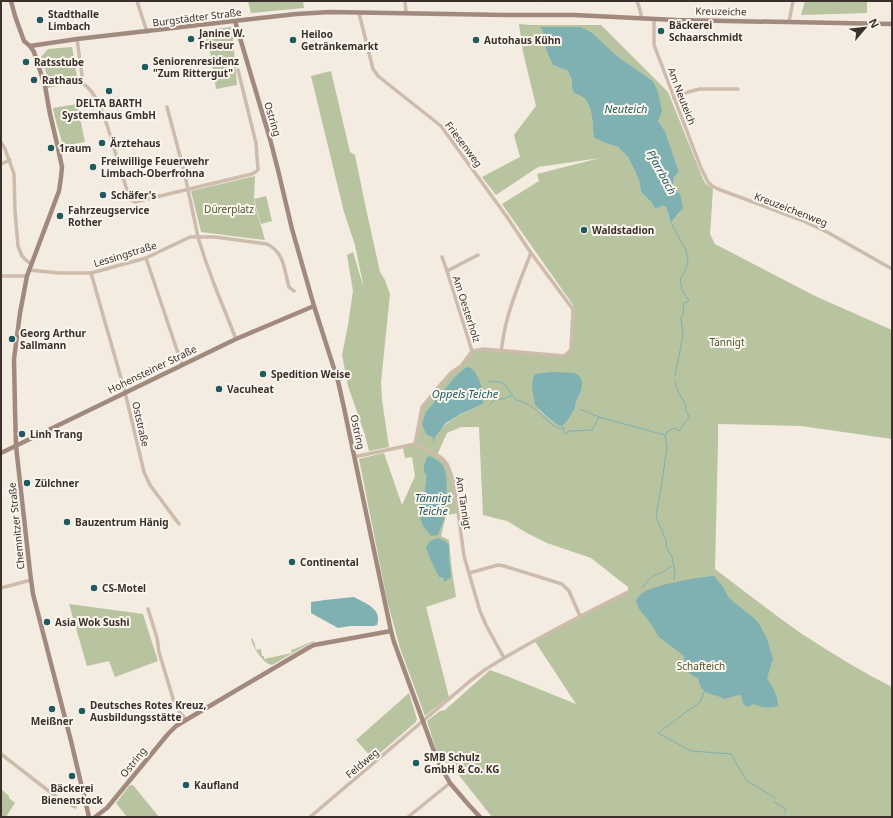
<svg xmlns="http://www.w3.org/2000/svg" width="893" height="818" font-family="'Noto Sans',sans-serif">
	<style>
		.green { fill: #b8c4a0; fill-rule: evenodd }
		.water { fill: #7fb0b2 }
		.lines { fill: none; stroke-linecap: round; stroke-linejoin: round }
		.stream { stroke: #7fb0b2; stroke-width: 1 }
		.street { stroke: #cdbbac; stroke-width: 3.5 }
		.secondary { stroke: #a18a7d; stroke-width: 4.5 }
		.poi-dot { fill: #1f5a5e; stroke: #fbf5ee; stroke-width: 1.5 }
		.labels { text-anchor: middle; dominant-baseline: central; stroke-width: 4; stroke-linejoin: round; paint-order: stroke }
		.street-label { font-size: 10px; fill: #3b302b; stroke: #fbf5ee }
		.poi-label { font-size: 10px; font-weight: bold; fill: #3b302b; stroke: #fbf5ee; text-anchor: start }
		.park-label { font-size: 10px; fill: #4a5a2e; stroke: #fbf5ee }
		.water-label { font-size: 11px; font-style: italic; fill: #1f5a5e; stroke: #fbf5ee }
	</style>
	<rect width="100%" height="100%" fill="#f4ebe1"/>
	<g class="green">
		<path d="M248 1H303L304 8 251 13Z"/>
		<path d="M805 1H867V13L801 15Z"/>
		<path d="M519 24 531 25H601L668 92 703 179 706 184 713 189 710 234 715 244 815 296 892 330V439L801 426 718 424V442L715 569C744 591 772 613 802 634 831 653 861 671 892 687V817H492L454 769 438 756 427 721 440 711 445 710 490 670 509 677 576 704 534 640 628 592V587L591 558 547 543 525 532 507 521 483 515 479 427H461L447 433 437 455 447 464 450 469 459 513 446 515 441 536 449 540 452 571 456 597 426 607 449 697 425 716 400 648 387 600 359 459 384 453 402 505 415 476 412 457 405 458 403 448 415 444 422 407 441 384 461 366 472 351 484 349 564 356 570 351 573 305 502 204 539 181 537 174 600 158 538 167 496 195 482 177 520 157 514 135 536 106 523 52ZM581 27 617 56 653 81 658 121 665 131 679 172 674 177 673 190 679 214 675 217 671 223 666 207 662 206 655 209 652 203 641 192 639 180 628 157 618 147 608 144 594 138C592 125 594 108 584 98 581 96 576 94 573 92L572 87V81L568 71 553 65 545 43 544 36 543 31ZM566 373H574L581 391 576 402 575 408 559 426C550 419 536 411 535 400ZM477 374 480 383 483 404C469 411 454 416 442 428ZM426 473 447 485 444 518 438 535 420 499 425 490ZM449 545V554L450 562 443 581 444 578 435 568 430 559Z"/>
		<path d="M232 27 237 85 216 89 210 51 203 30Z"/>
		<path d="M72 47 77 76 49 82 41 57 48 49Z"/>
		<path d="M331 71 350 152 355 155 365 204 380 272 385 280 390 294 381 382 382 400 389 447 369 451 365 435 348 386 342 355 348 325 353 291 347 255 353 252 364 289 355 245 344 212 311 76Z"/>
		<path d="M77 104 85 142 63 146C60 133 55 121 53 108Z"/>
		<path d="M255 176 254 201 265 240 201 232 191 191Z"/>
		<path d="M266 196 272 221 261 224 254 199Z"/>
		<path d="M69 604 143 614 158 661 115 677 109 661 87 666Z"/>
		<path d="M252 638 253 641H254L256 650 261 649 262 656H264V659L292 653 291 650C300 648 306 643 314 641V642L307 645 272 665C262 663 253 647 251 639Z"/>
		<path d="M409 693 417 719 416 722 373 759 356 740Z"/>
		<path d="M130 785H133L159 817H127L116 803Z"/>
		<path d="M1 789 9 796V798L15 803 6 817H1Z"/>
	</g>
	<g class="water">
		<path d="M540 27H581L592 33 607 47 617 56 653 81 658 92 662 111 658 121 665 131 679 172 674 177 673 189 680 194 683 208C679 213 675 217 671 223L666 207 662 206 655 209 652 203 641 192 639 180 628 157 618 147 608 144 594 138C592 125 594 109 584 98 581 96 576 94 573 92L572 87V81L568 71 553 65C550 58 546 51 545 43 543 35 545 34 540 27Z"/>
		<path d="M469 367C481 374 483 391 483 404L461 414 446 423 434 438 426 434 422 424 426 412 455 377 465 368Z"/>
		<path d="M551 372 574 373 578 375 580 377 582 382 581 391 576 402 575 408 567 421 562 426H559L546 416 535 405 532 387 533 378 535 374Z"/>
		<path d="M430 456C435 459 440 461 443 466 449 475 447 509 444 520 442 525 440 530 438 535L431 536 423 526 420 518V499L425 490 426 474 424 472V466L427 457Z"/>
		<path d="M438 538 445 541 449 545V554L451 577 447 580 443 582 444 578 439 577 430 559 426 547 430 541Z"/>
		<path d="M714 576 723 587 729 598 755 619 760 625 767 639 773 659 767 678C773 688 778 695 778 706 768 708 763 708 754 704L747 707 743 703 741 695C735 695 730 698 724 699 711 692 702 697 698 678 686 674 685 667 684 656L659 637 649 621 639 609 636 601C637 599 638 597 640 595 650 585 699 577 714 576Z"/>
		<path d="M354 597C365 603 383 609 377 625L373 626H350L338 628 311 613V602L325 600Z"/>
	</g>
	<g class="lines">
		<g class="stream">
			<path d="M537 2 538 1"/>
			<path d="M671 223 686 250 688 262 686 269 680 280 682 290 689 301 684 303 683 309 684 312 681 318 683 335 679 356 675 375"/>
			<path d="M488 382C508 379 506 389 516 400 537 404 543 421 560 429L564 428"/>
			<path d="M488 406 496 399H504L507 397 512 396"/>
			<path d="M580 409 599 417 665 435"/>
			<path d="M562 426 564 428V433L567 434 569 431 592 430 599 417"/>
			<path d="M433 441 434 438"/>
			<path d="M674 580 675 572 672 557 667 549 666 540 663 535V531L660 527 656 516 662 482 667 446 665 436 668 431 675 428 679 431 686 421 690 418 686 411 685 403 678 392 675 381"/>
			<path d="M643 587 650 578 655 575 663 572 672 566"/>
			<path d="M704 692 700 702 658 733 691 751 731 754 746 780 775 798"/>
			<path d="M774 802 786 809 784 814"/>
		</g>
		<g class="street">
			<path d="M137 1 147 32"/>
			<path d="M405 1 406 13"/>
			<path d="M637 1 640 10 642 19"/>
			<path d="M359 13 373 69 378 76 441 126 507 217 531 253 572 308 573 311 571 348 570 351 564 356 484 349 472 351 461 366 452 372 441 384 422 407 415 444"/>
			<path d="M654 19V45L701 168 708 182 712 186 718 189 801 220 827 232 892 269"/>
			<path d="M789 22 793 1"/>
			<path d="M77 39 83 83"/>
			<path d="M45 87C55 85 72 79 81 83 99 89 111 138 116 155 121 170 125 185 130 199L135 202 252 174 257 171 258 169 256 143 238 70"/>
			<path d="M674 98 688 92 700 89H738"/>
			<path d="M167 107 184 171 198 237 205 259 214 284 236 339"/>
			<path d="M1 142 5 149 14 174 15 211 18 246 22 256 26 260 31 264"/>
			<path d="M1 164 10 160"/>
			<path d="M442 257 447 271"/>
			<path d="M146 258 182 365"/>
			<path d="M29 270 59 273H91L146 258 190 237H215L267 244C285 253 284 270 289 287L294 291"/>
			<path d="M91 273 125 392 144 472 150 485 179 524"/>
			<path d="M1 276H27"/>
			<path d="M472 351 447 271 478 255"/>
			<path d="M501 351C503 340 504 330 507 320 513 297 522 275 531 253"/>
			<path d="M354 457 415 444 437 455 443 459 447 464 454 482 464 556 480 611 486 625 504 658C545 634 586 613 628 592"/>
			<path d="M469 573 498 565 504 566 562 584 569 591 580 616"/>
			<path d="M1 588 31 580"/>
			<path d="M148 609 157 638 159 652 174 702 179 711 186 720"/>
			<path d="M1 754 59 799 75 807"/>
			<path d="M310 817 470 681 486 669 504 658"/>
			<path d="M408 817 450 783"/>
		</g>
		<g class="secondary">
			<path d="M11 1 15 16 24 41 30 46 34 52 45 86 50 114 58 148 62 167 61 177 59 191 27 276 20 313 14 359 15 409 16 446 30 572 33 594 71 741 89 817"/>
			<path d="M235 21 270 139 278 170 292 229 314 306 338 381 344 408 391 631 394 642 435 754 442 769 450 783 468 804 480 817"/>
			<path d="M30 46 77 39 296 14 330 12 505 15H574L676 20 892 24"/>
			<path d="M1 453 236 339 314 306"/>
			<path d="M95 817 107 808 168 734 176 726 186 720 308 648 314 645 391 631"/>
		</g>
	</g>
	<g class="poi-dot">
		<circle cx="40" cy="20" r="4"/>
		<circle cx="661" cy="31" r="4"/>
		<circle cx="191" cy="39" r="4"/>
		<circle cx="293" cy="40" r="4"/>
		<circle cx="476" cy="40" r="4"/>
		<circle cx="26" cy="62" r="4"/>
		<circle cx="145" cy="67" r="4"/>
		<circle cx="34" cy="80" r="4"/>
		<circle cx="109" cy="91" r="4"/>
		<circle cx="102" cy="143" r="4"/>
		<circle cx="51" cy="148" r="4"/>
		<circle cx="93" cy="167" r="4"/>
		<circle cx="103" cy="195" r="4"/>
		<circle cx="60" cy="216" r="4"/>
		<circle cx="584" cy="230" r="4"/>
		<circle cx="12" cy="339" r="4"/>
		<circle cx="263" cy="374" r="4"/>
		<circle cx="219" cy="389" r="4"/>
		<circle cx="22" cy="434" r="4"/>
		<circle cx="27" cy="483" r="4"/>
		<circle cx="67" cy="522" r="4"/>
		<circle cx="292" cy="562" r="4"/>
		<circle cx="94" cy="588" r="4"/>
		<circle cx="47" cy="622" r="4"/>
		<circle cx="52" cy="709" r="4"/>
		<circle cx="82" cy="711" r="4"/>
		<circle cx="416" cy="763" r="4"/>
		<circle cx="72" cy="776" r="4"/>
		<circle cx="186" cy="785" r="4"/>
	</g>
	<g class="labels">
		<g class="street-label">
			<text transform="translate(721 11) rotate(1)">Kreuzeiche</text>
			<text transform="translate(197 17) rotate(-7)">Burgstädter Straße</text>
			<text transform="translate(682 96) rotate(69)">Am Neuteich</text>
			<text transform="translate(273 119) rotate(73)">Ostring</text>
			<text transform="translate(464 144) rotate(53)">Friesenweg</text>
			<text transform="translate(791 209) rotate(21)">Kreuzeichenweg</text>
			<text transform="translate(125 254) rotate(-17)">Lessingstraße</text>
			<text transform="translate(467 309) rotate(72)">Am Oesterholz</text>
			<text transform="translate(152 369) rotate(-26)">Hohensteiner Straße</text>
			<text transform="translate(141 424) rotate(77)">Oststraße</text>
			<text transform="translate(358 432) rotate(78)">Ostring</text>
			<text transform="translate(464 503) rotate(81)">Am Tännigt</text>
			<text transform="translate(16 526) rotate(-96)">Chemnitzer Straße</text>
			<text transform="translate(133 762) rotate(-51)">Ostring</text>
			<text transform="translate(362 763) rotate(-40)">Feldweg</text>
		</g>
		<g class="poi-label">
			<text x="48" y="14">Stadthalle<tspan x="48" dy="12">Limbach</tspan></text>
			<text x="669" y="25">Bäckerei<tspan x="669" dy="12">Schaarschmidt</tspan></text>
			<text x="199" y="33">Janine W.<tspan x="199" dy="12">Friseur</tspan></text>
			<text x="301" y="34">Heiloo<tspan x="301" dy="12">Getränkemarkt</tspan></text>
			<text x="484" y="40">Autohaus Kühn</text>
			<text x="153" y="61">Seniorenresidenz<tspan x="153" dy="12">"Zum Rittergut"</tspan></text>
			<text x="34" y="62">Ratsstube</text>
			<text x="42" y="80">Rathaus</text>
			<text x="109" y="103" text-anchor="middle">DELTA BARTH<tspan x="109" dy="12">Systemhaus GmbH</tspan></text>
			<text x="110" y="143">Ärztehaus</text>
			<text x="59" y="148">1raum</text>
			<text x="101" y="161">Freiwillige Feuerwehr<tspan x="101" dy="12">Limbach-Oberfrohna</tspan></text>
			<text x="111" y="195">Schäfer's</text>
			<text x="68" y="210">Fahrzeugservice<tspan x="68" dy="12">Rother</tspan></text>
			<text x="592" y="230">Waldstadion</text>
			<text x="20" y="333">Georg Arthur<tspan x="20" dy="12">Sallmann</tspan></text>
			<text x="271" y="374">Spedition Weise</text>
			<text x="227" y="389">Vacuheat</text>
			<text x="30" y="434">Linh Trang</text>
			<text x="35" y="483">Zülchner</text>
			<text x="75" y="522">Bauzentrum Hänig</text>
			<text x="300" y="562">Continental</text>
			<text x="102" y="588">CS-Motel</text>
			<text x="55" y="622">Asia Wok Sushi</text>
			<text x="90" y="705">Deutsches Rotes Kreuz,<tspan x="90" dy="12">Ausbildungsstätte</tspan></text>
			<text x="52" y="721" text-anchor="middle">Meißner</text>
			<text x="424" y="757">SMB Schulz<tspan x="424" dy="12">GmbH &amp; Co. KG</tspan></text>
			<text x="194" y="785">Kaufland</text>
			<text x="72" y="788" text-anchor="middle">Bäckerei<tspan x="72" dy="12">Bienenstock</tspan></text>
		</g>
		<g class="park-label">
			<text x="229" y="209">Dürerplatz</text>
			<text x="727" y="342">Tännigt</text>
			<text x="701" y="666">Schafteich</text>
		</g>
		<g class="water-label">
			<text x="626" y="108">Neuteich</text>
			<text transform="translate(662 172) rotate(62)">Pfarrbach</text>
			<text x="465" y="393">Oppels Teiche</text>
			<text x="433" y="497">Tännigt<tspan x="433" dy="13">Teiche</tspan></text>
		</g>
	</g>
	<rect width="893" height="818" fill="none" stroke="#3b302b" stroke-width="4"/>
	<g transform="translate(865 28) rotate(62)" stroke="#fbf5ee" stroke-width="3" paint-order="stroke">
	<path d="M0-3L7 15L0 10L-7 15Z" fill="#3b302b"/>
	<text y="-6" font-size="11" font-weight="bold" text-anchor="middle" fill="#3b302b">N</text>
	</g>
</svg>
